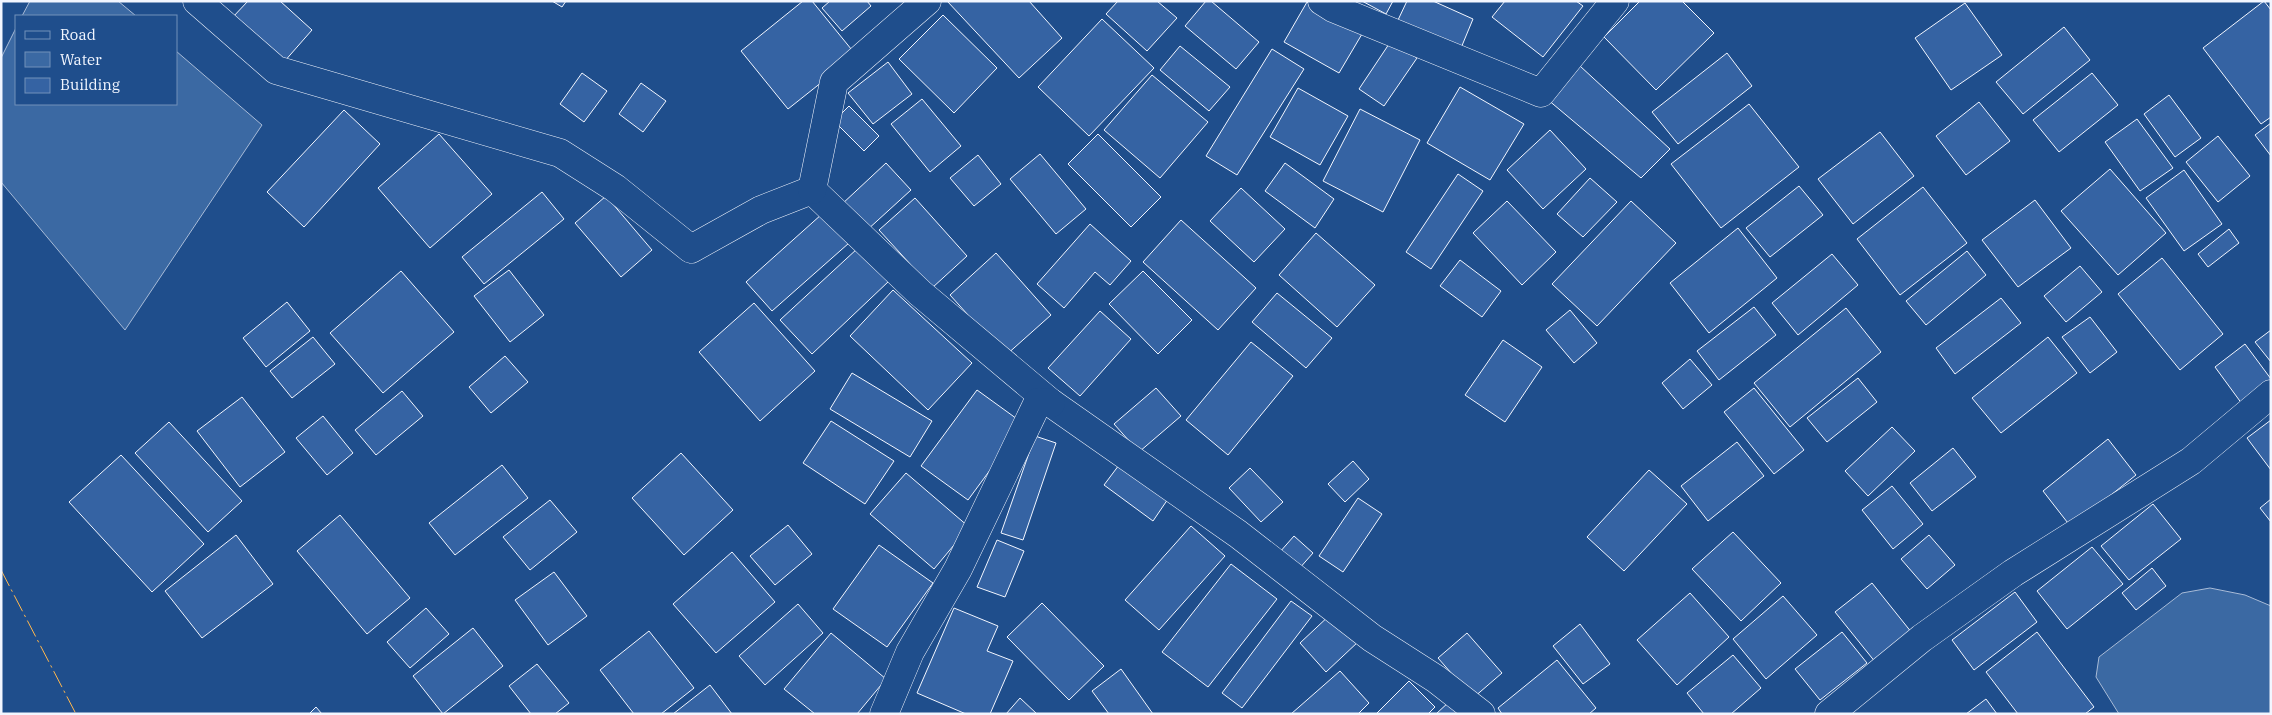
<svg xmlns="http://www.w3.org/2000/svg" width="2272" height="715" font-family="'IBM Plex Serif',serif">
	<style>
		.water { fill: #3b69a3; stroke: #a8bbd7 }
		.building { fill: #3563a3; stroke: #f2f6ff }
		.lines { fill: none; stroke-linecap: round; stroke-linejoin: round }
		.street-casing { stroke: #f2f6ff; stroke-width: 29 }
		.street { stroke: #1f4e8c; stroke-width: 28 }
		.power { stroke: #ffb74d; stroke-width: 1; stroke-dasharray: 18 4 2.5 4; stroke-linecap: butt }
	</style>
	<rect width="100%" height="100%" fill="#1f4e8c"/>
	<g class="water">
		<path d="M30 1H118L136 16H22Z"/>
		<path d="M16 28V104H176V51L262 125 125 330 1 182V58Z"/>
		<path d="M2210 588 2245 595 2271 606V714H2119L2096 677 2099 657 2182 593Z"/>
	</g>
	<g class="building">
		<path d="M248 1H280L312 30 283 63 232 18Z"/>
		<path d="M552 1H566L562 7Z"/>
		<path d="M803 1H812L856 55 788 109 741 51Z"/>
		<path d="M830 1H867L871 6 842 31 822 8Z"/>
		<path d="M947 1H1029L1062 38 1019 78Z"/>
		<path d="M1118 1H1157L1177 18 1147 51 1106 14Z"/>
		<path d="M1206 1H1211L1259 42 1236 69 1185 26Z"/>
		<path d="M1362 1H1393L1386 14Z"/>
		<path d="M1407 1H1433L1473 19 1461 48 1398 20Z"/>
		<path d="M1505 1H1576L1583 6 1543 57 1492 17Z"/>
		<path d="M1640 1H1682L1714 33 1656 90 1604 37Z"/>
		<path d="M2264 1 2271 10V117L2261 124 2203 48Z"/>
		<path d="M1307 2 1362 34 1339 73 1284 42Z"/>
		<path d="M1965 3 2002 55 1951 90 1915 38Z"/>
		<path d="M943 15 997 68 954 113 899 59Z"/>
		<path d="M1102 19 1154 68 1089 136 1038 87Z"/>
		<path d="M2064 27 2090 60 2023 114 1996 82Z"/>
		<path d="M1391 41 1417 58 1384 106 1359 89Z"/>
		<path d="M1180 46 1230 87 1209 111 1160 70Z"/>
		<path d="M1272 49 1304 69 1237 175 1206 156Z"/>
		<path d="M1727 53 1752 86 1678 144 1652 112Z"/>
		<path d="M888 62 912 94 873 124 848 93Z"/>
		<path d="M1580 66 1670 149 1641 178 1547 99Z"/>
		<path d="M582 73 607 91 584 122 560 104Z"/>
		<path d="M2092 73 2118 105 2059 152 2033 120Z"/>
		<path d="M1152 75 1208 122 1160 178 1104 130Z"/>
		<path d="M641 83 666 101 643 132 619 114Z"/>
		<path d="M1460 87 1524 124 1490 180 1427 143Z"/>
		<path d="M1298 88 1348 116 1320 165 1270 137Z"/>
		<path d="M2169 95 2201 138 2175 157 2144 114Z"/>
		<path d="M922 99 961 146 930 172 891 124Z"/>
		<path d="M1979 102 2010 141 1966 175 1936 136Z"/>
		<path d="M1749 104 1799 167 1721 228 1671 164Z"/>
		<path d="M849 106 879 136 864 151 834 121Z"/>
		<path d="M1360 109 1420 140 1383 212 1323 181Z"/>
		<path d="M344 110 380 144 304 227 267 192Z"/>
		<path d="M2137 119 2173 168 2140 191 2105 142Z"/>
		<path d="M2271 123V156L2255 135Z"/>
		<path d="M1550 130 1586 169 1543 209 1507 170Z"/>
		<path d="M1880 132 1914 176 1853 224 1818 179Z"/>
		<path d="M439 134 492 194 430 248 378 188Z"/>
		<path d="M1098 134 1161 197 1131 227 1068 164Z"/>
		<path d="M2218 136 2250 176 2218 202 2186 162Z"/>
		<path d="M1040 154 1086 209 1056 234 1010 179Z"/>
		<path d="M978 155 1001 184 974 206 950 178Z"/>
		<path d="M886 163 911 190 866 231 841 205Z"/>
		<path d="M1285 163 1334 199 1315 228 1265 191Z"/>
		<path d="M2110 169 2166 233 2118 275 2061 211Z"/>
		<path d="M2184 170 2222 224 2184 251 2146 198Z"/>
		<path d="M1458 174 1483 191 1431 269 1406 252Z"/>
		<path d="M1590 178 1617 202 1583 237 1557 214Z"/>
		<path d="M1799 186 1823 215 1770 257 1746 228Z"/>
		<path d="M1923 187 1967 243 1900 295 1857 239Z"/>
		<path d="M1241 188 1285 229 1254 262 1210 221Z"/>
		<path d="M542 192 564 219 484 284 462 257Z"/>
		<path d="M606 196 652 250 621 277 575 223Z"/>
		<path d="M915 198 967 256 932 288 879 230Z"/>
		<path d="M2035 200 2071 248 2018 287 1982 240Z"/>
		<path d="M1507 201 1556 252 1522 285 1473 233Z"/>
		<path d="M1631 201 1676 243 1597 326 1552 284Z"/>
		<path d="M822 214 849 243 772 311 746 282Z"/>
		<path d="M1181 220 1256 288 1218 330 1143 262Z"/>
		<path d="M1090 224 1131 261 1110 285 1095 272 1064 308 1037 284Z"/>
		<path d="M1738 228 1777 278 1709 333 1670 283Z"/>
		<path d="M2229 229 2239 243 2208 267 2198 254Z"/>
		<path d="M1316 233 1375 285 1337 327 1279 275Z"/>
		<path d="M858 248 889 281 812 354 780 320Z"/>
		<path d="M1967 251 1986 275 1926 325 1906 301Z"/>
		<path d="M996 253 1051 315 1005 356 950 295Z"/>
		<path d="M1832 254 1858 285 1798 335 1772 303Z"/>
		<path d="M2162 258 2223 334 2180 370 2118 294Z"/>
		<path d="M1460 260 1501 291 1482 317 1440 286Z"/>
		<path d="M2080 266 2102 292 2066 322 2044 296Z"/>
		<path d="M509 270 544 315 510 342 474 296Z"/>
		<path d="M401 271 454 332 383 393 330 333Z"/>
		<path d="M1143 271 1192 320 1158 354 1109 304Z"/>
		<path d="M893 290 972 363 928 410 850 336Z"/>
		<path d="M1277 293 1332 338 1306 368 1252 322Z"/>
		<path d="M2001 298 2021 323 1955 374 1936 348Z"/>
		<path d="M287 302 310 331 266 367 243 338Z"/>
		<path d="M754 303 815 371 760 421 699 352Z"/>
		<path d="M1754 307 1776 335 1719 380 1697 351Z"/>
		<path d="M1846 308 1881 352 1790 427 1754 383Z"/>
		<path d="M1570 310 1597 343 1574 363 1546 330Z"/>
		<path d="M1100 311 1131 339 1080 396 1048 368Z"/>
		<path d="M2090 317 2117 352 2090 373 2062 337Z"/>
		<path d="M2271 330V362L2255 342Z"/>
		<path d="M313 337 335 364 292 398 270 371Z"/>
		<path d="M2048 337 2077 373 2001 433 1972 398Z"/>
		<path d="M1503 340 1542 367 1505 422 1465 395Z"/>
		<path d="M1251 342 1293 376 1228 455 1186 420Z"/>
		<path d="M2245 344 2271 379V389L2245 408 2215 367Z"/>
		<path d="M505 356 528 382 491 413 469 387Z"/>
		<path d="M1690 359 1712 385 1683 409 1662 383Z"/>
		<path d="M852 373 932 421 910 457 830 409Z"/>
		<path d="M1858 378 1877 402 1827 442 1807 418Z"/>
		<path d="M1156 388 1181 416 1139 452 1114 424Z"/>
		<path d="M1754 388 1804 450 1774 474 1724 412Z"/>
		<path d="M977 390 1024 424 968 500 921 466Z"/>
		<path d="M402 391 423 416 376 455 355 430Z"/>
		<path d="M242 397 285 452 240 487 197 431Z"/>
		<path d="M323 416 353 453 327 475 296 438Z"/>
		<path d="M2271 420V470L2247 438Z"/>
		<path d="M831 421 894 461 865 504 803 463Z"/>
		<path d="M169 422 242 501 208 532 135 453Z"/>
		<path d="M1892 427 1915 451 1868 496 1845 471Z"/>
		<path d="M1035 436 1056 443 1023 540 1001 533Z"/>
		<path d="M2108 439 2136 475 2071 527 2043 491Z"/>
		<path d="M1737 442 1764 476 1708 521 1681 486Z"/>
		<path d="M1953 448 1976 477 1932 511 1910 483Z"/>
		<path d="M681 453 733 510 684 555 632 498Z"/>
		<path d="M121 455 204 544 152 592 69 502Z"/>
		<path d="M1122 461 1170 496 1153 521 1104 485Z"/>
		<path d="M1353 461 1369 479 1345 502 1328 484Z"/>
		<path d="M502 465 528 498 455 555 429 523Z"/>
		<path d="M1250 468 1283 502 1261 522 1229 488Z"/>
		<path d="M1649 470 1687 504 1624 571 1587 537Z"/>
		<path d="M906 473 969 527 934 569 870 514Z"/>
		<path d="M1892 486 1923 524 1893 549 1862 510Z"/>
		<path d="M1358 498 1382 514 1343 572 1319 556Z"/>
		<path d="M2271 499V522L2260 508Z"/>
		<path d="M550 500 577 532 530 570 503 537Z"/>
		<path d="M2153 504 2181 539 2129 580 2101 546Z"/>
		<path d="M340 515 410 598 367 634 297 551Z"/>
		<path d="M788 525 812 554 775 585 750 556Z"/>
		<path d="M1191 526 1225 556 1159 630 1125 600Z"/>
		<path d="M1733 532 1781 583 1741 621 1692 569Z"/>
		<path d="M236 535 273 584 202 638 165 591Z"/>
		<path d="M1929 535 1955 565 1927 589 1901 559Z"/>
		<path d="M1294 536 1313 553 1298 570 1279 553Z"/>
		<path d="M997 540 1024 551 1005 597 977 587Z"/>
		<path d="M879 545 933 583 887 647 833 609Z"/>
		<path d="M2092 547 2123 584 2067 629 2037 591Z"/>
		<path d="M732 552 775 602 716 653 673 604Z"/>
		<path d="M1231 564 1277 599 1208 687 1162 652Z"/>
		<path d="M2152 568 2166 586 2136 610 2122 593Z"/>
		<path d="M554 572 587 616 548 645 515 600Z"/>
		<path d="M1872 583 1912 633 1876 663 1835 612Z"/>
		<path d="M2015 592 2037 622 1974 670 1952 640Z"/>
		<path d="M1690 593 1729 637 1677 685 1637 640Z"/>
		<path d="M1783 596 1817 635 1766 679 1733 639Z"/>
		<path d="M1291 601 1312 616 1242 708 1222 693Z"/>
		<path d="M1042 603 1104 666 1069 700 1007 637Z"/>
		<path d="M798 604 823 633 765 685 739 656Z"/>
		<path d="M426 608 449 634 410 668 387 642Z"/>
		<path d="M954 608 998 626 987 651 1013 661 990 714H966L917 693Z"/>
		<path d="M1332 613 1359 641 1326 672 1300 643Z"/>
		<path d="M1580 624 1610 664 1583 684 1553 646Z"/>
		<path d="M473 628 503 666 443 714 413 676Z"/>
		<path d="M649 631 694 688 661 714H634L600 670Z"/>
		<path d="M1842 632 1867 663 1820 700 1795 669Z"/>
		<path d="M2037 632 2094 707 2085 714H2018L1986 672Z"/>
		<path d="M831 633 886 679 857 714H815L784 689Z"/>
		<path d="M1467 633 1502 673 1473 698 1438 658Z"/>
		<path d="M1733 655 1761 688 1731 714H1704L1687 693Z"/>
		<path d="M1557 660 1596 708 1589 714H1502L1498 708Z"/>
		<path d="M537 664 569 703 555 714H531L509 686Z"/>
		<path d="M1121 669 1153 714H1109L1092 691Z"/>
		<path d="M1340 671 1369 703 1358 714H1291Z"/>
		<path d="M1409 681 1435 707 1428 714H1376Z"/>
		<path d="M710 685 732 714H673Z"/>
		<path d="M1020 698 1037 714H1006Z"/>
		<path d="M1986 699 1997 714H1966Z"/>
		<path d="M1450 701 1461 714H1436Z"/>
		<path d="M316 707 322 714H309Z"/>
	</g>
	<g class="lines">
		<g class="street-casing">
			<g id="street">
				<path d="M197 1 276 70 560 153 615 188 691 249 761 210 812 190 920 293 1051 403 1238 534 1372 638 1436 679 1481 714"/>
				<path d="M1322 1 1333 8 1541 93 1615 1"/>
				<path d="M812 190 834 82 927 1"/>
				<path d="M884 714 910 652 958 569 1038 402 1051 403"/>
				<path d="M1829 714 1922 638 2013 573 2191 461 2271 394"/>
			</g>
		</g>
		<use href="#street" class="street"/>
		<path class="power" d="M1 570 76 714"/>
	</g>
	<rect width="2272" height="715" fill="none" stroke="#f2f6ff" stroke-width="5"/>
	<rect x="15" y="15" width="162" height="90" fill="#1f4e8c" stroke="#7391ba"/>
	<rect x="25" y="31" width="25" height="8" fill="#1f4e8c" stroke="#7391ba"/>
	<text x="60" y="40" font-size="15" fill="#f2f6ff">Road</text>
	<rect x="25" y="52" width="25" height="15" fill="#3b69a3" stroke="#7391ba"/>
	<text x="60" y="65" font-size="15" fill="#f2f6ff">Water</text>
	<rect x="25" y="78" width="25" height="15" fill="#3563a3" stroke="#7391ba"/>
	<text x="60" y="90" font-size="15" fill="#f2f6ff">Building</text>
</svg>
